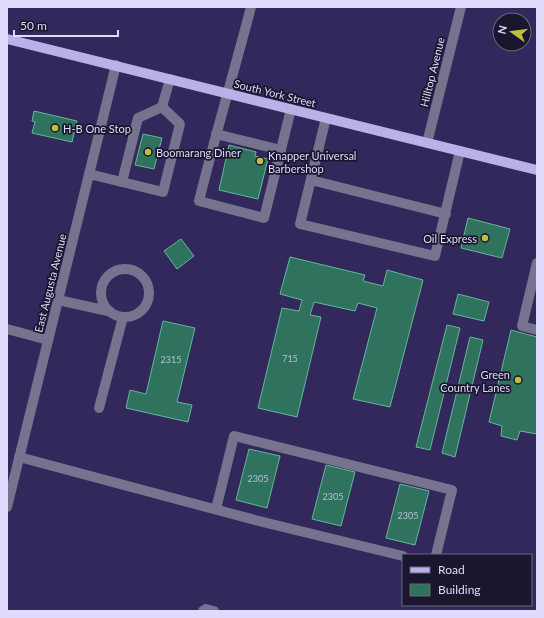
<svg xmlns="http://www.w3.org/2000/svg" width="544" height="618" font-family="Lato,sans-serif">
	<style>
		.building { fill: #2f735e; stroke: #65b69b }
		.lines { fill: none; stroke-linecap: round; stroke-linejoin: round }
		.minor { stroke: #75738d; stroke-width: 10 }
		.major { stroke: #b8b2e9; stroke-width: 10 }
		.poi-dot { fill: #bebf42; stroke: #1a162d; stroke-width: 1.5 }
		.labels { text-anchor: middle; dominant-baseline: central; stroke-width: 3.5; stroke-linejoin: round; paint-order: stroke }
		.number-label { font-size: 9px; fill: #b2c1d4 }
		.street-label { font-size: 11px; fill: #dedbfc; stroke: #1a162d }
		.poi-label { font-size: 11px; fill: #dedbfc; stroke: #1a162d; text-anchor: start }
	</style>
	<rect width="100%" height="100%" fill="#32285c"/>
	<g class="building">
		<path d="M34 111 77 121 72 142 32 133 35 122 32 121Z"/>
		<path d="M143 134 162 138 154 169 135 165Z"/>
		<path d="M229 145 256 152 255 156 268 159 258 199 219 190Z"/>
		<path d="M468 218 510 229 502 258 461 248Z"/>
		<path d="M181 239 194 256 177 269 164 251Z"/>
		<path d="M290 257 365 275 363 281 383 286 387 270 423 280 390 407 353 399 377 308 358 303 355 311 314 302 310 315 321 317 297 417 258 408 282 308 299 311 302 300 280 294Z"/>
		<path d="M458 294 489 302 484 321 453 314Z"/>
		<path d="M163 321 195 328 177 402 192 405 188 422 126 408 130 390 146 394Z"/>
		<path d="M447 325 460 328 430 450 416 447Z"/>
		<path d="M511 330 537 337V434L520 431 517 440 501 436 502 426 489 422Z"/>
		<path d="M470 337 483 340 455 457 442 453Z"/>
		<path d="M249 449 280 456 267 508 236 500Z"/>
		<path d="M326 465 355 472 341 526 312 519Z"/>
		<path d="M400 484 429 491 415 545 386 538Z"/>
	</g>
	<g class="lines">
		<g class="minor">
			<path d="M251 7C234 72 215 136 199 201L264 218 291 109"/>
			<path d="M326 118 300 224 435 256 460 151"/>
			<path d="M216 134 281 150"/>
			<path d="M427 143 461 7"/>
			<path d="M89 174 163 192 180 124 162 107 170 79"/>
			<path d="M311 180 446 214"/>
			<path d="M122 182 138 118 162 107"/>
			<path d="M537 263 522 326 537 330"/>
			<circle cx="125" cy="293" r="24"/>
			<path d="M58 300 108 311"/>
			<path d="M7 329 48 340"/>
			<path d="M99 408 123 317"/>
			<path d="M19 457 255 520 403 556"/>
			<path d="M7 507 116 65"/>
			<path d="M216 509 234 436 452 490 436 555"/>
			<path d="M203 611 206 609 214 611"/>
		</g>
		<path class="major" d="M7 39 537 170"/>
	</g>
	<g class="poi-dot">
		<circle cx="55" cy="128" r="4"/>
		<circle cx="148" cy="152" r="4"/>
		<circle cx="260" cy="161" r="4"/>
		<circle cx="485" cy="238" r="4"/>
		<circle cx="518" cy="380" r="4"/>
	</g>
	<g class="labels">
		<g class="number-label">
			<text x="290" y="358">715</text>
			<text x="171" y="359">2315</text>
			<text x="258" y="478">2305</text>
			<text x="333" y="496">2305</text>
			<text x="408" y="515">2305</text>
		</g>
		<g class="street-label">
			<text transform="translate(432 72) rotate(-76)">Hilltop Avenue</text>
			<text transform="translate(275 93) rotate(14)">South York Street</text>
			<text transform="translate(50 283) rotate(-76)">East Augusta Avenue</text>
		</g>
		<g class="poi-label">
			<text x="63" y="128">H-B One Stop</text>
			<text x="156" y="152">Boomarang Diner</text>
			<text x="268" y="155">Knapper Universal<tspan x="268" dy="13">Barbershop</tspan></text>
			<text x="477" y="238" text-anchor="end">Oil Express</text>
			<text x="510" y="374" text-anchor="end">Green<tspan x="510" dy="13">Country Lanes</tspan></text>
		</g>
	</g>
	<rect width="544" height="618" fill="none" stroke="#dedbfc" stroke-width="16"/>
	<rect x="402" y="554" width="130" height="52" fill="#1a162d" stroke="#686580"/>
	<rect x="410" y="567" width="20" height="6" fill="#b8b2e9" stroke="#686580"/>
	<text x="438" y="574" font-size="12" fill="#dedbfc">Road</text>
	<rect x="410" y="584" width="20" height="12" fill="#2f735e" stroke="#686580"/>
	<text x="438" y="594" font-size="12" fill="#dedbfc">Building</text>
	<g transform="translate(512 32) rotate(284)"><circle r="19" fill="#1a162d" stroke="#686580"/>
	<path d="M0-3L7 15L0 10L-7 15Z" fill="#bebf42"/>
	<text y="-6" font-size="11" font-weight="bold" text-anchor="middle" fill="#dedbfc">N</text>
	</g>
	<path d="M14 30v6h104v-6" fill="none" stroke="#dedbfc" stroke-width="2"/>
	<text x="20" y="30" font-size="12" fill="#dedbfc" stroke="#1a162d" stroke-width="3" paint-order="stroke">50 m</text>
</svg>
